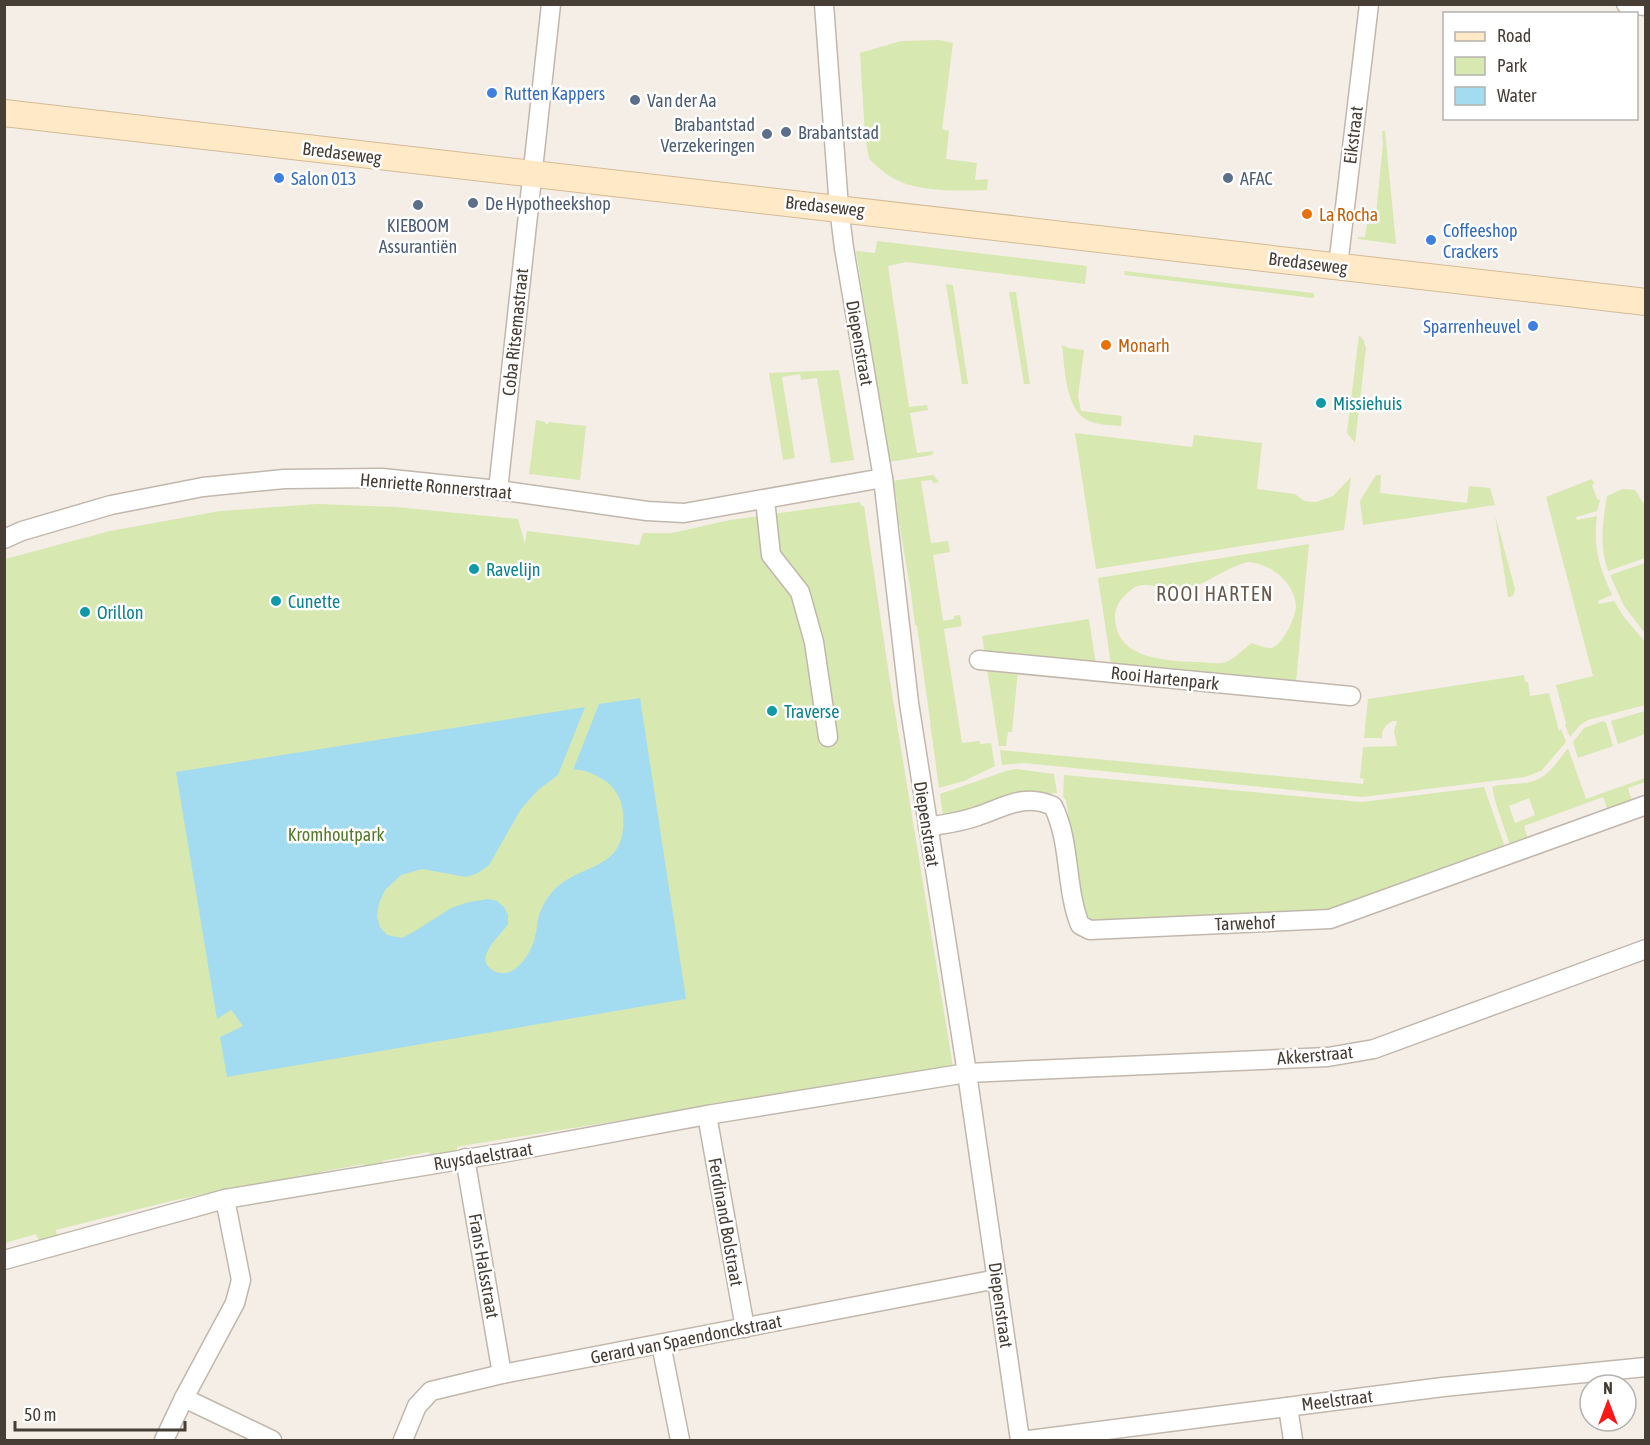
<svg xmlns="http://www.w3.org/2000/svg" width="1650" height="1445" font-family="'Asap Condensed',sans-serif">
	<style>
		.green { fill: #d7e8b0; fill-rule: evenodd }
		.water { fill: #a3dcf1 }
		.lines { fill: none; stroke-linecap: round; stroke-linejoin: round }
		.street-casing { stroke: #c2b7ad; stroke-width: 21 }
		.secondary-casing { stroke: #d4bb97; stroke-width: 28 }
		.street { stroke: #fff; stroke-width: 18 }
		.secondary { stroke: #ffe9c6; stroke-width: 26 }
		.shop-dot { fill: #3f7fe0; stroke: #fff; stroke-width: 2 }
		.service-dot { fill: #5c6f8a; stroke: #fff; stroke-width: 2 }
		.food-dot { fill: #e8710a; stroke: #fff; stroke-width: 2 }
		.culture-dot { fill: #0f9aa8; stroke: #fff; stroke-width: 2 }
		.labels { text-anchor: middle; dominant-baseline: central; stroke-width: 5; stroke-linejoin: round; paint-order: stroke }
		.shop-label { font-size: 18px; fill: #366cbe; stroke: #fff; text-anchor: start }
		.service-label { font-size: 18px; fill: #4e5e75; stroke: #fff; text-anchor: start }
		.street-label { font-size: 18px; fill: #473e36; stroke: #fff }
		.food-label { font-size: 18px; fill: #c56008; stroke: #fff; text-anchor: start }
		.culture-label { font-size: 18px; fill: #0d838f; stroke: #fff; text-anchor: start }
		.park-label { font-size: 18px; fill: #537929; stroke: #fff }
		.neighbourhood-label { font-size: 20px; letter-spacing: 1.5px; fill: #6a5a4d; stroke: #fff }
	</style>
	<rect width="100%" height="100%" fill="#f4eee7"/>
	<g class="green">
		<path d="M939 40 953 43 942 129 949 131 946 159 977 163 975 180 988 179 987 190C962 191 922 192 899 181 888 177 878 167 869 159L865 136 860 53 901 41Z"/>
		<path d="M1382 131H1385L1396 244 1358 239V237H1365L1367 224H1375L1383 144Z"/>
		<path d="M877 241 1087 266 1085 284 906 262 888 266 909 407 927 405 928 410 910 413 917 453 934 451 932 455 889 462 856 251 875 253Z"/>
		<path d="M1124 271 1313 293 1315 296 1313 298 1125 275Z"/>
		<path d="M946 284 953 285 968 384H962Z"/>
		<path d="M1009 292H1016L1030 384H1024Z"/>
		<path d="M1359 335 1364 341 1366 348 1355 443 1347 433Z"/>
		<path d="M1062 345 1068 348 1084 350 1078 396 1081 411 1122 416 1121 426C1111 425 1098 425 1089 421 1065 411 1065 368 1062 345Z"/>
		<path d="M839 370 854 460 831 463 817 378 801 380 800 374 782 377 795 458 783 460 769 373Z"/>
		<path d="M536 420 545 422 546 424H548L549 422 586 426 580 480 529 474Z"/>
		<path d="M1075 433 1192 447 1194 435 1262 443 1257 489 1295 494 1304 501 1316 502 1333 496 1351 477 1344 530 1096 569Z"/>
		<path d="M933 475 939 482 933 483 932 480 921 481 931 543 948 541 950 552 933 555 943 621 954 619V616L960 615 962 626 944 629 962 743 980 741V744L991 743 995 766 964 781 939 788 930 722 931 720H930L917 626 915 625 911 593 900 528 901 526H899L896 495 892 481Z"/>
		<path d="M1376 475H1381L1380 493 1467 503 1469 486 1490 488 1495 505 1363 525 1360 501Z"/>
		<path d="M1592 479 1594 484 1592 485 1597 499 1600 500 1597 511 1576 517 1577 520 1597 516C1593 548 1599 566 1612 595L1598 601 1599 604 1614 601 1624 617 1645 642V705L1588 720 1580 725 1570 737 1565 725 1566 723 1556 685 1593 676 1546 497Z"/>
		<path d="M1623 489 1635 490 1645 506V558L1608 571C1599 545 1603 522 1607 496Z"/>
		<path d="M860 502 861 506H864L889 675 953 1067 467 1145 457 1147V1151L430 1156 429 1152 382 1161V1165L365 1168 364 1164 320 1172V1175L303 1178 302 1175 210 1196 209 1193 171 1201 56 1230 57 1237 39 1242 36 1234 5 1243V559L110 531 220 511 317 504 396 507 518 519 525 544 527 531 639 545 643 533H672L730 520Z"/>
		<path d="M1495 515 1515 589 1513 596 1508 597Z"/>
		<path d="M1309 544 1296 682 1111 664 1098 578ZM1248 562C1270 563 1295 583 1296 606 1296 616 1282 648 1270 648 1265 648 1258 645 1252 643 1242 649 1234 661 1222 663 1215 664 1206 662 1199 662 1168 661 1117 660 1115 619 1114 606 1123 596 1132 589 1149 578 1163 594 1181 590 1205 586 1224 568 1248 562Z"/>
		<path d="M1645 563H1646L1645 633 1624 606 1610 575Z"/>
		<path d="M1089 619 1096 665 985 654 982 636Z"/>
		<path d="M987 668 1018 670 1012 732H1008L1006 746H999Z"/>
		<path d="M1524 675 1525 682H1528L1530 696 1549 693 1559 731 1561 729 1566 742 1541 771 1525 777 1362 797 1024 763 1002 765 1000 750 1363 784 1364 779 1360 778 1363 747 1397 746 1394 731 1397 721H1393C1386 724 1381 730 1382 738H1364L1368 699Z"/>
		<path d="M1645 711V734L1618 744 1611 721Z"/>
		<path d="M1603 721 1606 723 1613 746 1578 758 1573 742 1584 728Z"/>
		<path d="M1568 748 1586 799 1645 778V782L1628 788 1633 804 1609 813 1603 797 1524 826 1529 842 1511 848 1496 804 1492 787C1504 783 1518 785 1530 782 1548 778 1557 762 1568 748ZM1529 798 1535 815 1515 823 1509 806Z"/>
		<path d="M1016 769 1054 774 1057 793 997 799 973 809 943 816 940 794 1006 771Z"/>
		<path d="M1064 775 1362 802 1484 787 1506 850 1339 907 1323 910 1090 920 1084 913 1066 800 1063 797Z"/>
	</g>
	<path class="water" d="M640 698 686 999 227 1077 220 1037 243 1026 230 1008 231 1010 217 1019 176 772 585 707 558 775 538 790 521 809 489 865 478 873 466 877 422 869 401 875 385 890 379 903 377 917 380 927 387 935 402 938 415 931 451 908 469 902 488 899 497 901 504 907 508 915V924C501 935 474 957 491 969 512 984 531 955 535 937 537 930 537 922 539 915 542 906 547 898 553 891 581 861 628 873 623 813 622 801 617 790 607 782 598 776 584 768 573 770L599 704Z"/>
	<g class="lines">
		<g class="street-casing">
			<g id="street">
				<path d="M824 4 839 208 844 248 883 478 909 703 967 1073 1020 1440"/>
				<path d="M1626 4 1646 6"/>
				<path d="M1338 266 1369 4"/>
				<path d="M498 490 551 4"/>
				<path d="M765 500 771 555 800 592 814 642 828 737"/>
				<path d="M4 539 22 531 111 505 203 487 284 479 382 478 498 490 647 511 684 513 883 478"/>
				<path d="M979 660 1351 696"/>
				<path d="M928 827C944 824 962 822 978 816 1005 807 1024 793 1053 806 1071 842 1065 887 1080 925L1090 930 1330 919 1646 805"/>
				<path d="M707 1115 745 1328"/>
				<path d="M465 1158 502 1374"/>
				<path d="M4 1260 225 1199 508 1152 707 1115 967 1073 1328 1057 1374 1049 1646 949"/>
				<path d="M661 1344 680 1440"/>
				<path d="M184 1398 272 1440"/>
				<path d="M1288 1407 1293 1440"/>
				<path d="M164 1440 184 1398 235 1303 241 1280 225 1199"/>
				<path d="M403 1440 417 1406 431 1391 502 1374 997 1279"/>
				<path d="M1029 1440 1443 1387 1646 1367"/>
			</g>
		</g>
		<g class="secondary-casing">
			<path id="secondary" d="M4 113 1646 302"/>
		</g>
		<use href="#street" class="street"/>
		<use href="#secondary" class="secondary"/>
	</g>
	<g class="shop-dot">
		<circle cx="492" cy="93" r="6"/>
		<circle cx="279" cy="178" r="6"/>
		<circle cx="1431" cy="240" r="6"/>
		<circle cx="1533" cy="326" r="6"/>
	</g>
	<g class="service-dot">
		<circle cx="635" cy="100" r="6"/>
		<circle cx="786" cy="132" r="6"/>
		<circle cx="767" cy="134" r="6"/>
		<circle cx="1228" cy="178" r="6"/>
		<circle cx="473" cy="203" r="6"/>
		<circle cx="418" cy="205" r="6"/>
	</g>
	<g class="food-dot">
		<circle cx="1307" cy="214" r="6"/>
		<circle cx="1106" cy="345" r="6"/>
	</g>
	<g class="culture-dot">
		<circle cx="1321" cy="403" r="6"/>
		<circle cx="474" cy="569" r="6"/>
		<circle cx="276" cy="601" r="6"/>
		<circle cx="85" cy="612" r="6"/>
		<circle cx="772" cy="711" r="6"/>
	</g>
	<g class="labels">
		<g class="shop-label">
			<text x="504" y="93">Rutten Kappers</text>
			<text x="291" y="178">Salon 013</text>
			<text x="1443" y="230">Coffeeshop<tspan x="1443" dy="21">Crackers</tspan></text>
			<text x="1521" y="326" text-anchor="end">Sparrenheuvel</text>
		</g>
		<g class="service-label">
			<text x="647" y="100">Van der Aa</text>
			<text x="755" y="124" text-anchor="end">Brabantstad<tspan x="755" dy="21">Verzekeringen</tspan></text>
			<text x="798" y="132">Brabantstad</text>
			<text x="1240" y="178">AFAC</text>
			<text x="485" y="203">De Hypotheekshop</text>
			<text x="418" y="225" text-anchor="middle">KIEBOOM<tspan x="418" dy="21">Assurantiën</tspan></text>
		</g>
		<g class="street-label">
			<text transform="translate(1353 135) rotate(-83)">Eikstraat</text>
			<text transform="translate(342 153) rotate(7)">Bredaseweg</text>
			<text transform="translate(825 206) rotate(6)">Bredaseweg</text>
			<text transform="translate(1308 263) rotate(7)">Bredaseweg</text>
			<text transform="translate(515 332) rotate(-84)">Coba Ritsemastraat</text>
			<text transform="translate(860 343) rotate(80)">Diepenstraat</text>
			<text transform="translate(436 486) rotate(5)">Henriette Ronnerstraat</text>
			<text transform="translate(1165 678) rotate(6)">Rooi Hartenpark</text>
			<text transform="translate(927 824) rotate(81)">Diepenstraat</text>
			<text transform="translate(1245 923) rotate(-2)">Tarwehof</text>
			<text transform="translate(1315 1055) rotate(-5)">Akkerstraat</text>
			<text transform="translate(483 1156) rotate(-9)">Ruysdaelstraat</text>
			<text transform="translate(726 1222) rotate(80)">Ferdinand Bolstraat</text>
			<text transform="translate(484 1266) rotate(80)">Frans Halsstraat</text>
			<text transform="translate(1001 1305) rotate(82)">Diepenstraat</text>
			<text transform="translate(686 1339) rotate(-11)">Gerard van Spaendonckstraat</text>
			<text transform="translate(1337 1400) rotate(-7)">Meelstraat</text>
		</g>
		<g class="food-label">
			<text x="1319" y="214">La Rocha</text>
			<text x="1118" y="345">Monarh</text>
		</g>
		<g class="culture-label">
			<text x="1333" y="403">Missiehuis</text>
			<text x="486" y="569">Ravelijn</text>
			<text x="288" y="601">Cunette</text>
			<text x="97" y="612">Orillon</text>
			<text x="784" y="711">Traverse</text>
		</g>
		<g class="park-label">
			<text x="336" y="834">Kromhoutpark</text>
		</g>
		<g class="neighbourhood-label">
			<text x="1215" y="593">ROOI HARTEN</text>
		</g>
	</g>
	<rect width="1650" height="1445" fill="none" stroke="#473e36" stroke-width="12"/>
	<rect x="1443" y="12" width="195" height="108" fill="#ffffff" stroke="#b5b2af" stroke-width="1.5"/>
	<rect x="1455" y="32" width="30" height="9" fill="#ffe9c6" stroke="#b5b2af" stroke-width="1.5"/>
	<text x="1497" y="42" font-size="18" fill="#473e36">Road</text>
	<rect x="1455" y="57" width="30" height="18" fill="#d7e8b0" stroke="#b5b2af" stroke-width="1.5"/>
	<text x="1497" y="72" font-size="18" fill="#473e36">Park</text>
	<rect x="1455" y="87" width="30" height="18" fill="#a3dcf1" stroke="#b5b2af" stroke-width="1.5"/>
	<text x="1497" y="102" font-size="18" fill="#473e36">Water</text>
	<g transform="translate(1608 1403)"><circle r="28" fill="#ffffff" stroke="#b5b2af" stroke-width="1.5"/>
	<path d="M0-4.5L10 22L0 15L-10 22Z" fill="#fb1817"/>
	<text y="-9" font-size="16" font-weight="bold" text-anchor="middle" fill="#473e36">N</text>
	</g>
	<path d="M15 1421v9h170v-9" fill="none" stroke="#473e36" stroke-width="3"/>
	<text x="24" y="1421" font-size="18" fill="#473e36" stroke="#ffffff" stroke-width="4.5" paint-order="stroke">50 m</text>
</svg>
